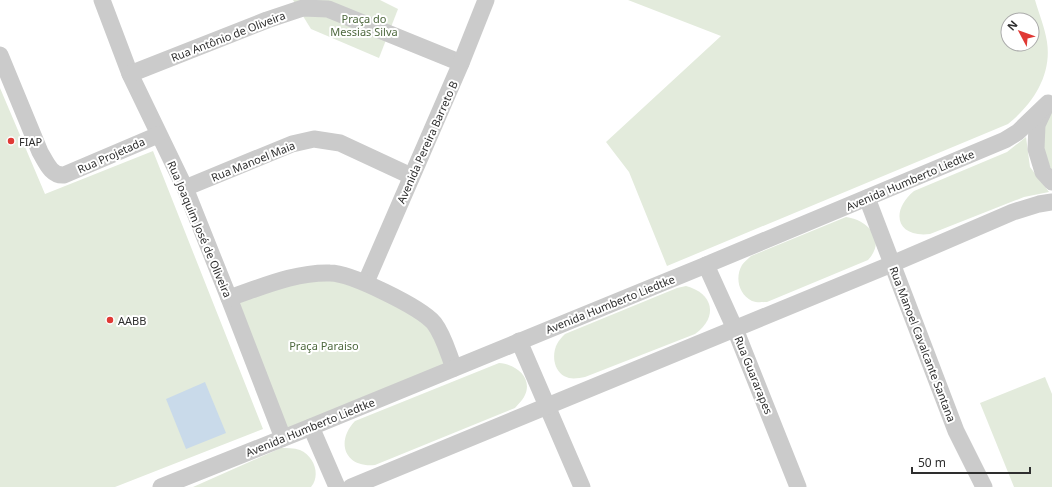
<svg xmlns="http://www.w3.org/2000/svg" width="1052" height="487" font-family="'Noto Sans',sans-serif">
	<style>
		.green { fill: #e3ebdc; fill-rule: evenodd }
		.water { fill: #c9daea }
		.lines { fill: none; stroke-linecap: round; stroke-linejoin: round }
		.street { stroke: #cbcbcb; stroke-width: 17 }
		.poi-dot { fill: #e03935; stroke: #fff; stroke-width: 1.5 }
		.labels { text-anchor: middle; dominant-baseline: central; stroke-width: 4; stroke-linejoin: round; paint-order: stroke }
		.park-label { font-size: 11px; fill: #4d683d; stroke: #fff }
		.street-label { font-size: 11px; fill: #2e2e2e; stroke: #fff }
		.poi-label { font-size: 11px; fill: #2e2e2e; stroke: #fff; text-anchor: start }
	</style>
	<rect width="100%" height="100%" fill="#fff"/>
	<g class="green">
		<path d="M293 0H380L398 9 379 58 311 29Z"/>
		<path d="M628 0H1035C1039 14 1045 28 1047 42 1052 75 1033 104 1008 124L667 266 629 172 606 142 721 36ZM1008 20H1032V44H1008Z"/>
		<path d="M0 88 45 194 153 151 263 429 115 487H0Z"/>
		<path d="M1052 109V171C1039 142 1039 139 1052 109Z"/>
		<path d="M1026 137 1030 167 1049 192 1024 197 930 234C896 238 890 211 914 191L1007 152Z"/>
		<path d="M846 217C868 220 887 240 868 260L767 302C762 302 757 303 752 301 738 294 735 277 742 265 744 262 748 259 751 256Z"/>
		<path d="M332 272 416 310 454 368 283 438 230 298Z"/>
		<path d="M686 286C713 293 719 317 695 334L585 377C580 378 574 379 569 378 554 374 551 356 557 344 559 340 562 337 565 334L677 288Z"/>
		<path d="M499 363C517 364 534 379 524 397 522 401 518 404 515 408L375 465C345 468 335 442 355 421Z"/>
		<path d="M1045 377 1052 394V487H1014L980 403Z"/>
		<path d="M281 448C287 448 294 448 300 450 314 456 321 475 311 487H193Z"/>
	</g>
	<path class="water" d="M205 382 226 433 186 449 166 399Z"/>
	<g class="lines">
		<g class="street">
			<path d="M102 0 130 74 185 188 229 298 283 438"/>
			<path d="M0 55 40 152C46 162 51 176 64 175L158 135"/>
			<path d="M130 74 267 20 303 8 328 9 461 63"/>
			<path d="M1044 110 1037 125 1036 149 1043 172 1052 182"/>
			<path d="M185 188 292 144 314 139 340 143 411 176"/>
			<path d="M867 198 956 431 984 487"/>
			<path d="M706 265 735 329 798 487"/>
			<path d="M366 282 461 63 486 0"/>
			<path d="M229 298C262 287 295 272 330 273 351 273 420 307 434 323 444 336 448 353 454 368"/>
			<path d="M519 341 582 487"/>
			<path d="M311 427 337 487"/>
			<path d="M161 487 311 427 706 265 1005 140 1018 132 1048 103"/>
			<path d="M351 487 892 264 1013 212 1039 204 1052 202"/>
		</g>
	</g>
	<g class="poi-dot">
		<circle cx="11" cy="141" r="4"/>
		<circle cx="110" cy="320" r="4"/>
	</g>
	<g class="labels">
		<g class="park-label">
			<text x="364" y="18">Praça do<tspan x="364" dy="13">Messias Silva</tspan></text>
			<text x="324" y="345">Praça Paraiso</text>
		</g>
		<g class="street-label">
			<text transform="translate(228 36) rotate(-21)">Rua Antônio de Oliveira</text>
			<text transform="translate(427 142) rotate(-66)">Avenida Pereira Barreto B</text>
			<text transform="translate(111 155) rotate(-24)">Rua Projetada</text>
			<text transform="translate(253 161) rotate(-22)">Rua Manoel Maia</text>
			<text transform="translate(910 180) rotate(-23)">Avenida Humberto Liedtke</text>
			<text transform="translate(200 229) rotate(67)">Rua Joaquim José de Oliveira</text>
			<text transform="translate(610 304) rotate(-22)">Avenida Humberto Liedtke</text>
			<text transform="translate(923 344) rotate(69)">Rua Manoel Cavalcante Santana</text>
			<text transform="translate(754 375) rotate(68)">Rua Guararapes</text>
			<text transform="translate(310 427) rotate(-22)">Avenida Humberto Liedtke</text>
		</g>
		<g class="poi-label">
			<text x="19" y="141">FIAP</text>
			<text x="118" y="320">AABB</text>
		</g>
	</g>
	<g transform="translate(1020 32) rotate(311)"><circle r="19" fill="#ffffff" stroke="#ababab"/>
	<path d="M0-3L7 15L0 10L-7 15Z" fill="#e03935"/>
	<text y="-6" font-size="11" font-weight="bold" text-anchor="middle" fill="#2e2e2e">N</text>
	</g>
	<path d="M912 467v6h118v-6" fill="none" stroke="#2e2e2e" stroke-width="2"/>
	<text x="918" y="467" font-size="12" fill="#2e2e2e" stroke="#ffffff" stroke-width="3" paint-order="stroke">50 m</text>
</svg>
